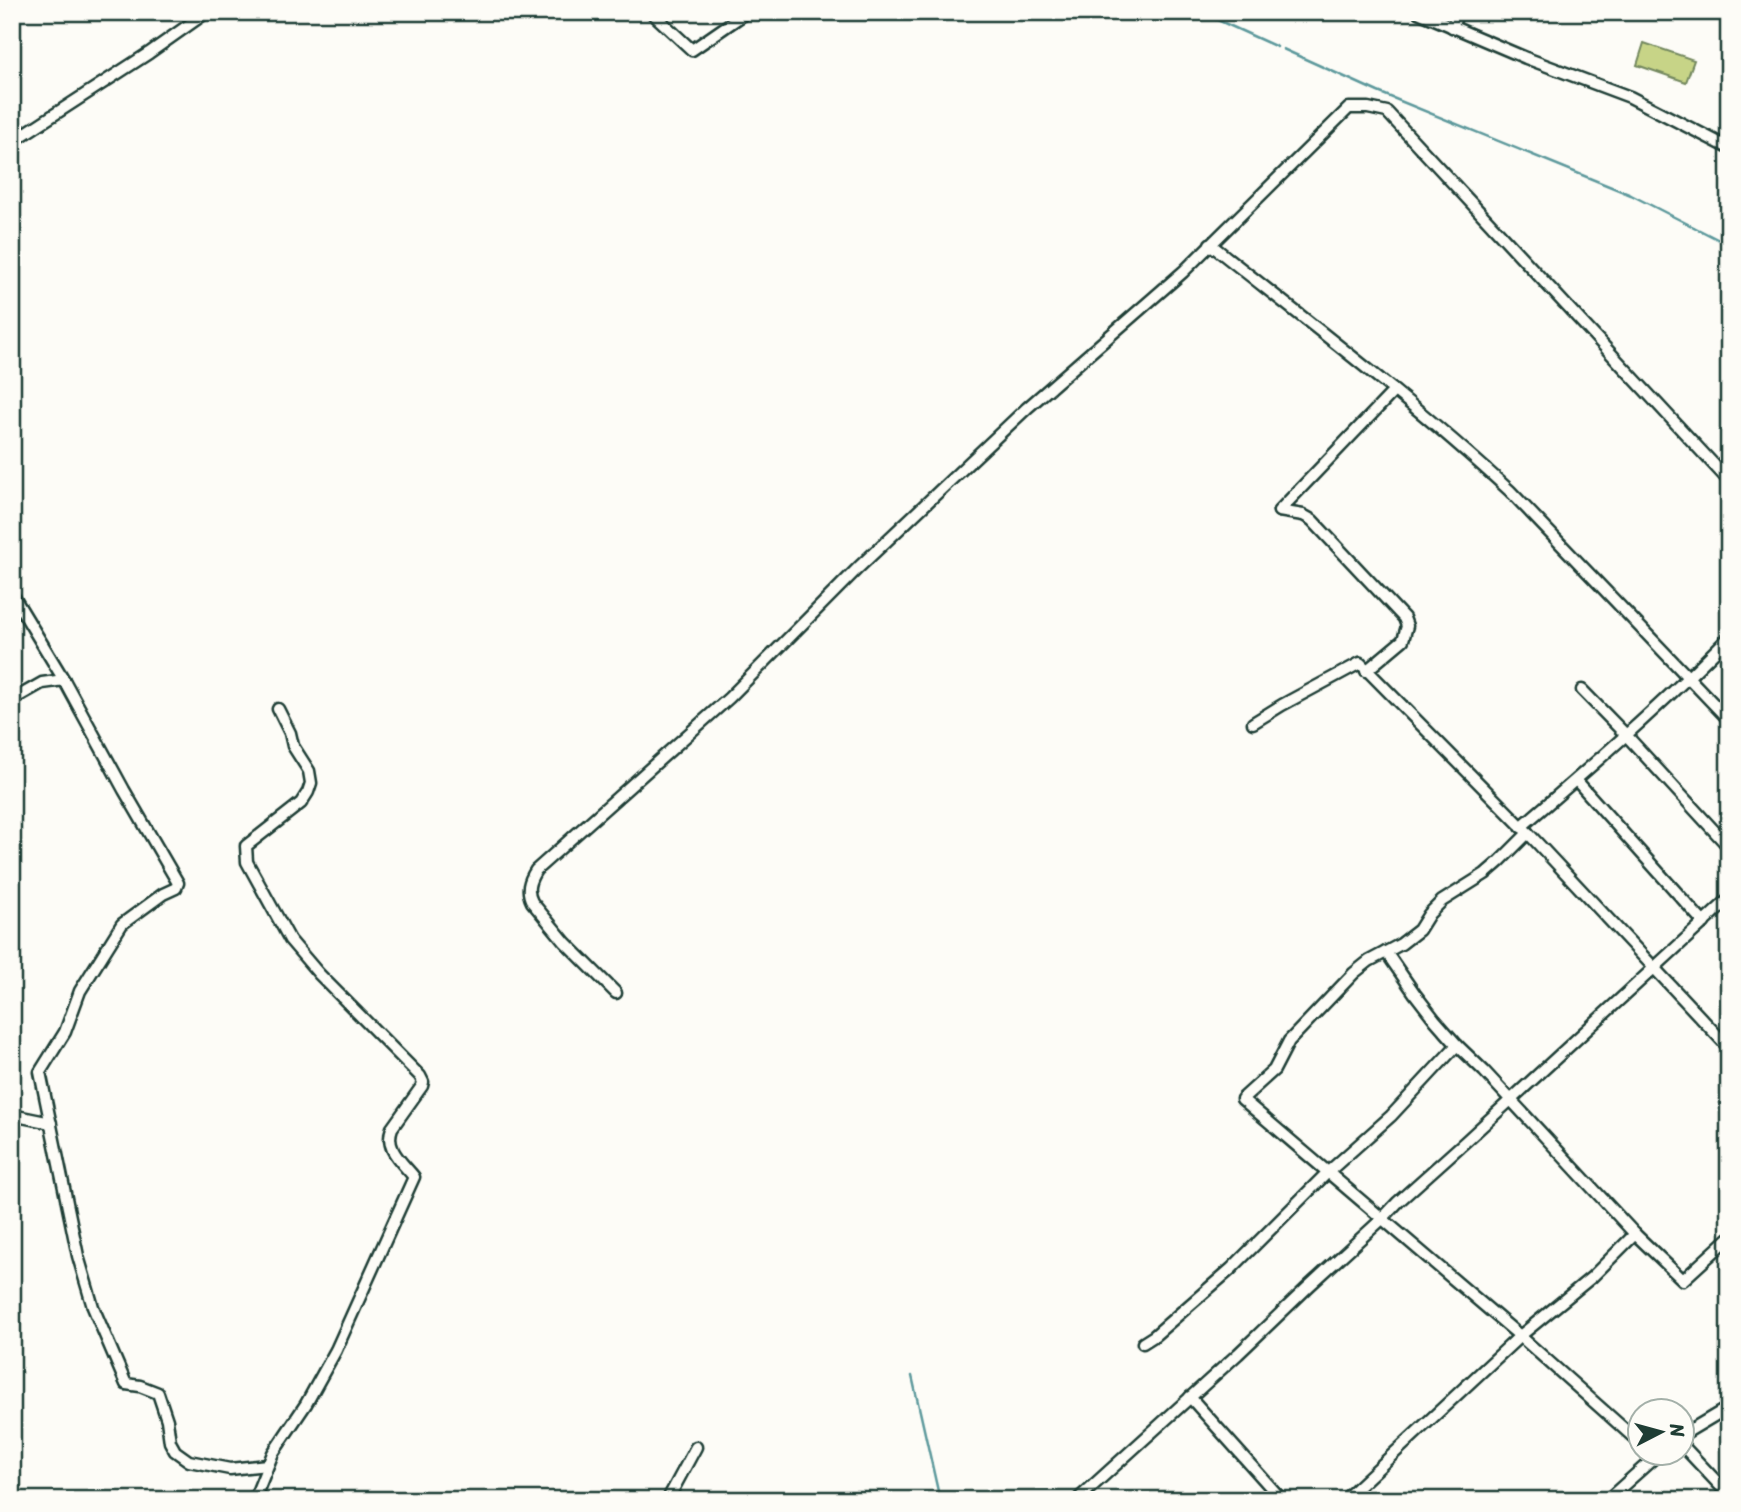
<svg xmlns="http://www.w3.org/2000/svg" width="1741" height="1512" font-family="Sriracha,sans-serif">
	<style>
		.green { fill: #c7d487; stroke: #73885e; stroke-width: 2 }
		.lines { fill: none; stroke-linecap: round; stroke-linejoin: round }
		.stream { stroke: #5d999c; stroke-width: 2.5 }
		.minor-casing { stroke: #1f3d34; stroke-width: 15 }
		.minor { stroke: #fdfcf7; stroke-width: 10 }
	</style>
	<rect width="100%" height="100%" fill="#fdfcf7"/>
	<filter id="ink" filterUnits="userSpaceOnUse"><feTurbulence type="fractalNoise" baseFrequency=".0143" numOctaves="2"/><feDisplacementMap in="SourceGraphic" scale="14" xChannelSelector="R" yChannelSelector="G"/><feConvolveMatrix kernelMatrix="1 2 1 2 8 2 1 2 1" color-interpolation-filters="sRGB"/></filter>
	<g filter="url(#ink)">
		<path class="green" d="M1644 43 1694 60 1686 82 1637 65Z"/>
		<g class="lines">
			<g class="stream">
				<path d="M1200 12 1277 47"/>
				<path d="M1283 49 1378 92 1631 195 1729 245"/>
				<path d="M912 1376 940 1500"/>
			</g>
			<g class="minor-casing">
				<g id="minor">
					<path d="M651 12 692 50 747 12"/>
					<path d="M1418 12 1526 58 1630 97 1729 148"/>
					<path d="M1452 27 1458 12"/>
					<path d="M12 142 149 53 207 12"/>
					<path d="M1210 244C1312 325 1415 403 1510 491L1729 720"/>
					<path d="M1279 511 1303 515 1312 520 1404 618 1407 626 1403 640 1366 671"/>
					<path d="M1279 511 1394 391"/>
					<path d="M12 594 64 680 124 790 178 883 176 888 163 894 122 924 80 991 65 1032 40 1072 78 1256 93 1307 126 1384 140 1386 158 1393 167 1420 170 1442 175 1451 189 1461 230 1469 267 1465"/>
					<path d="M1582 690 1626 735 1729 847"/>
					<path d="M12 700 42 683 64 680"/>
					<path d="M1253 723 1282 705 1360 663 1528 833 1729 1048"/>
					<path d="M1576 780 1704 923"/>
					<path d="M1521 827C1592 766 1663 704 1729 637"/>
					<path d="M1528 833 1500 861 1485 874 1442 901 1429 914 1419 930 1401 944 1369 961 1354 973 1289 1041 1274 1070 1242 1099 1520 1336 1640 1443"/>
					<path d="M1386 952 1415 994 1435 1020 1457 1045 1484 1071 1635 1234 1683 1280 1729 1238"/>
					<path d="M616 993 565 942 532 902C526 890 529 881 536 870L729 698 858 568 1027 408 1183 272 1349 108H1368L1387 112 1729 481"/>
					<path d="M12 1115 51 1123"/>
					<path d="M1143 1343 1154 1336 1231 1269 1326 1174 1391 1116 1457 1045"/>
					<path d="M1190 1397 1282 1500"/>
					<path d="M1682 1435 1729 1407"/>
					<path d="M1682 1445 1729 1495"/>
					<path d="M1649 1452 1654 1458 1660 1452"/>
					<path d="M254 1500 273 1453 306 1404 336 1350 414 1177C402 1162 384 1149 392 1128L422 1086 423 1082 420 1076 319 974 290 940 247 862 246 846 301 803 308 792 311 783 309 771 293 746 290 733 278 709"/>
					<path d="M672 1500 669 1497 696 1447"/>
					<path d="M1077 1500 1238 1354 1309 1286 1382 1219 1398 1202 1466 1141 1729 899"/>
					<path d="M1344 1500 1520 1336 1592 1277 1635 1234"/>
					<path d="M1607 1500 1654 1458"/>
				</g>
			</g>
			<use href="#minor" class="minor"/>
		</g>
	</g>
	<rect width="1741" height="1512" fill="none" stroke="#fdfcf7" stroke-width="42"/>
	<rect x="21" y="21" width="1699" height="1470" fill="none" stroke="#1f3d34" stroke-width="2.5" filter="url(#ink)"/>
	<g transform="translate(1661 1432) rotate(84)"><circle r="33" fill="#fdfcf7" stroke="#a4b0a9" stroke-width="2"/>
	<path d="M0-5L12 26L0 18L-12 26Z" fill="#1f3d34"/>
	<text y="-10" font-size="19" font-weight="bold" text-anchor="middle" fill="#1f3d34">N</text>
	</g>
</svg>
